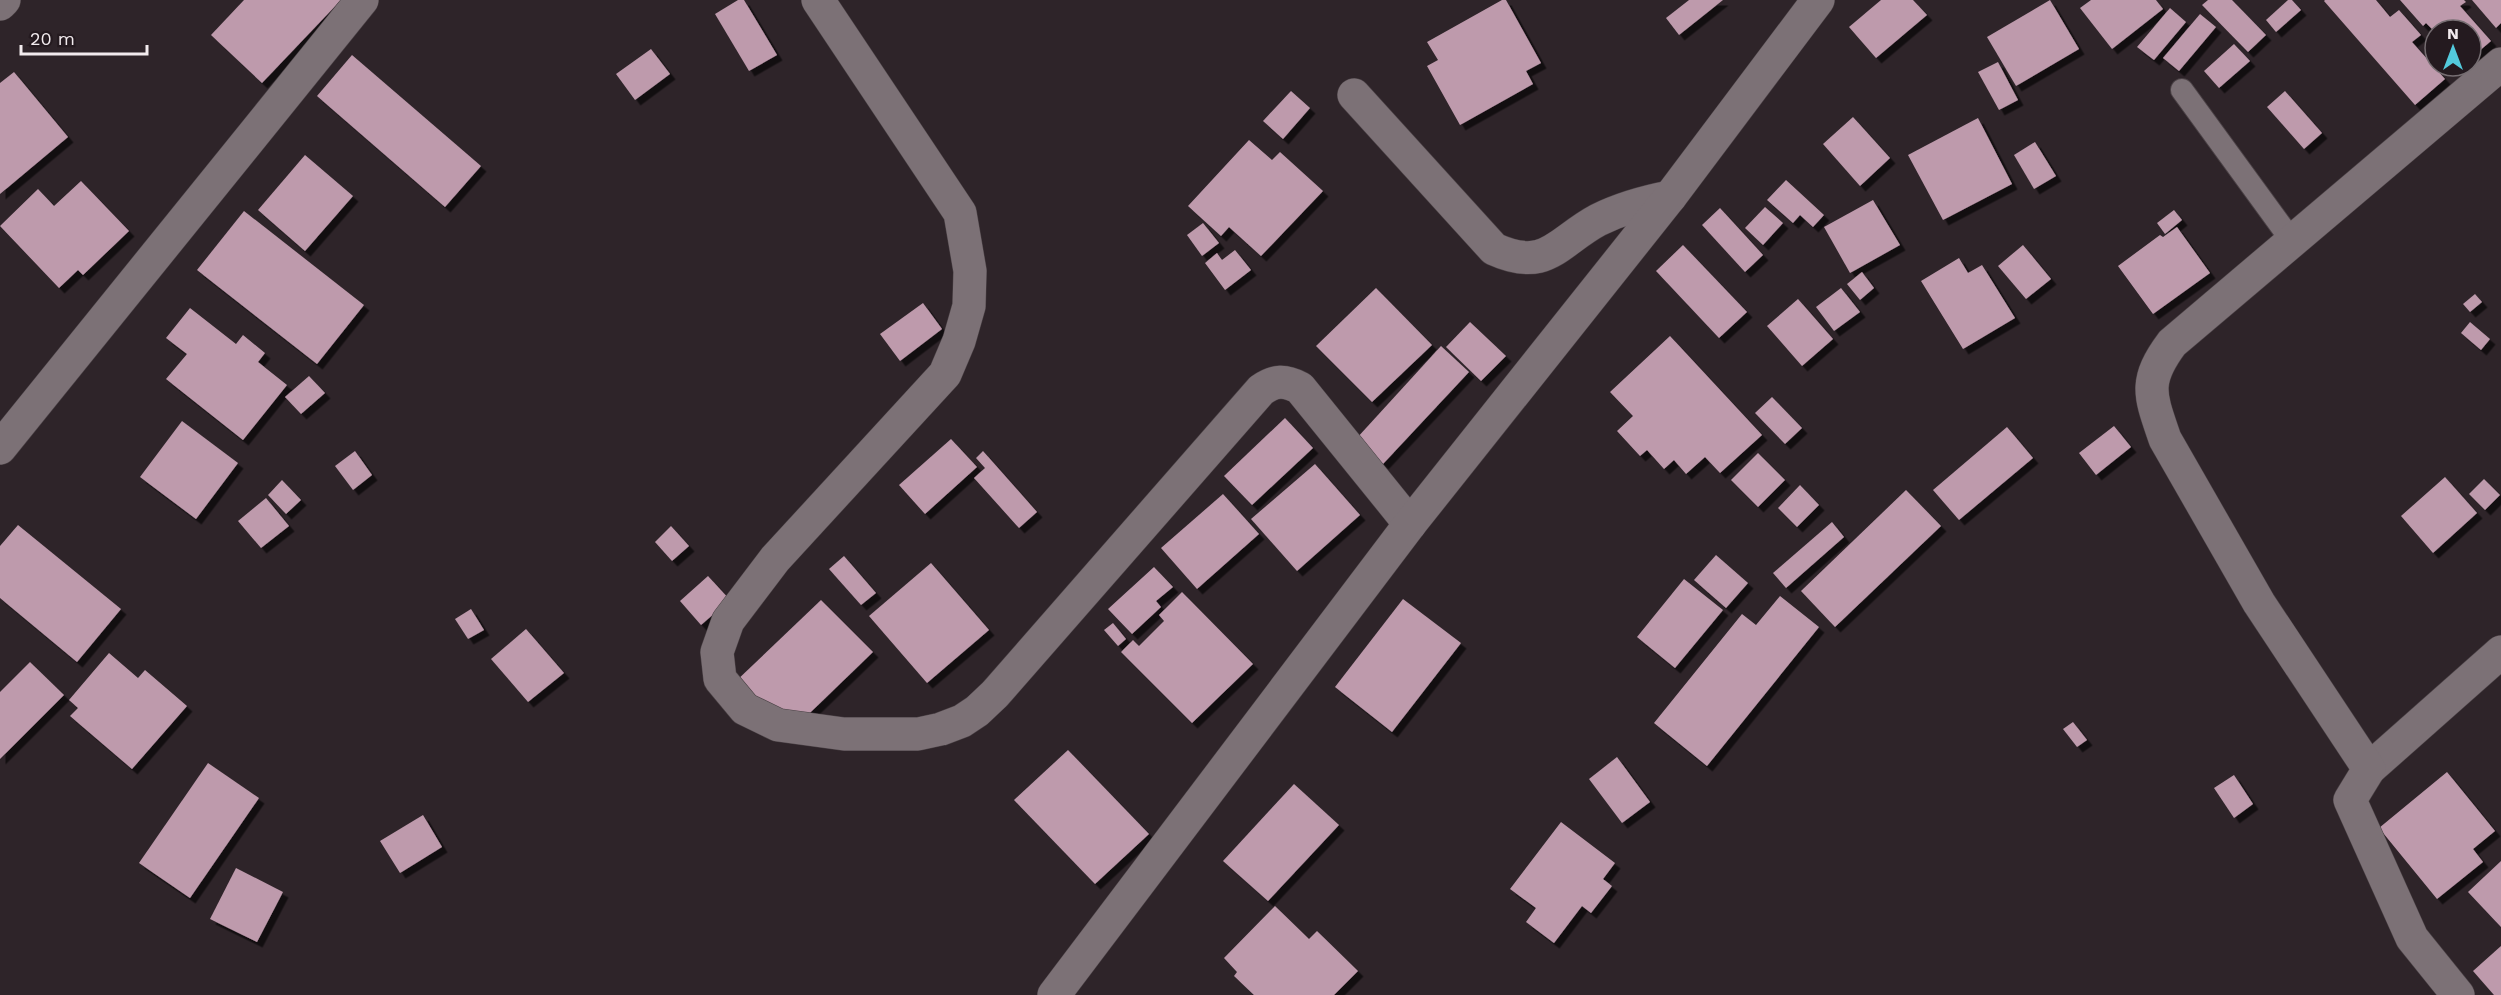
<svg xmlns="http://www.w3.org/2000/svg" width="2501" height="995" font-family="'Work Sans',sans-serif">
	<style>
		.building { fill: #be9aac; filter: url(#shadow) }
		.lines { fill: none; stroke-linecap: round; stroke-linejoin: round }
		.service-casing { stroke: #4b4246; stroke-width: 24 }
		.minor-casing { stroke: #4b4246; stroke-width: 34 }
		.service { stroke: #7c7176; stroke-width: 22 }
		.minor { stroke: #7c7176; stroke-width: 33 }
	</style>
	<defs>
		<filter id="shadow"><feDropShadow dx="5.5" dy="5.5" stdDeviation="0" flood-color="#0009"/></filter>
	</defs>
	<rect width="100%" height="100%" fill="#2e2429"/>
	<g class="building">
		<path d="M244 0H341L262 83 211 35Z"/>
		<path d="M738 0H744L777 55 749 71 715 14Z"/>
		<path d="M1502 0H1506L1541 63 1526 71 1533 84 1460 125 1427 66 1438 60 1427 42Z"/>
		<path d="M1689 0H1723L1679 35 1666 18Z"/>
		<path d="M1881 0H1913L1927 15 1876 58 1849 27Z"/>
		<path d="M2050 0 2079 49 2016 86 1987 37Z"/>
		<path d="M2091 0H2156L2163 9 2112 49 2080 8Z"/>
		<path d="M2208 0H2232L2266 35 2248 52 2202 5Z"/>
		<path d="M2288 0H2292L2301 10 2276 32 2266 20Z"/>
		<path d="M2325 0H2376L2390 17 2399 10 2421 35 2412 42 2445 79 2415 105 2324 1Z"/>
		<path d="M2400 0H2464L2466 2 2460 6 2491 41 2471 58V30H2435V32L2426 23 2423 26Z"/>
		<path d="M2472 0H2501V23L2496 28Z"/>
		<path d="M2170 8 2186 22 2154 60 2137 47Z"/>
		<path d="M2200 14 2216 27 2179 71 2163 58Z"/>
		<path d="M2234 44 2250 61 2219 88 2204 71Z"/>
		<path d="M651 49 670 74 635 100 616 74Z"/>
		<path d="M352 55 481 166 445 207 317 96Z"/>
		<path d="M1998 62 2018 100 1999 110 1978 72Z"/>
		<path d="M14 72 68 137 0 194V83Z"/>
		<path d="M1291 91 1310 108 1283 139 1263 121Z"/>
		<path d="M2285 91 2322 133 2304 149 2267 107Z"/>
		<path d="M1853 117 1890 158 1860 186 1823 144Z"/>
		<path d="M1978 118 2012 184 1943 220 1908 155Z"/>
		<path d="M1249 140 1272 160 1280 152 1323 191 1261 256 1229 227 1221 236 1188 206Z"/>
		<path d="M2035 142 2056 176 2034 189 2014 155Z"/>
		<path d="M305 155 353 196 305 251 258 210Z"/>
		<path d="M1786 180 1824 215 1813 227 1800 215 1793 223 1767 200Z"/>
		<path d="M81 181 129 231 83 275 78 270 59 288 0 226 38 189 54 206Z"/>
		<path d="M1873 200 1900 245 1850 273 1824 227Z"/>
		<path d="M1765 207 1783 223 1763 245 1745 228Z"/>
		<path d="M1720 208 1763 255 1745 272 1702 225Z"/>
		<path d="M2174 210 2182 220 2165 234 2157 223Z"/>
		<path d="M244 211 364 305 317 364 197 270Z"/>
		<path d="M1203 223 1219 243 1202 256 1187 235Z"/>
		<path d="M2177 227 2210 273 2153 314 2118 266 2160 235 2163 237Z"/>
		<path d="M1683 245 1747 312 1719 338 1656 271Z"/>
		<path d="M2023 245 2051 279 2026 299 1998 266Z"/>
		<path d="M1235 250 1251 270 1225 290 1205 263 1217 253 1222 260Z"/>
		<path d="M1959 258 1968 273 1982 265 2015 318 1963 349 1921 281Z"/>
		<path d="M1862 272 1874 288 1860 300 1847 284Z"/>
		<path d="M1376 288 1432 345 1372 402 1316 346Z"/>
		<path d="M1841 288 1860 312 1834 331 1816 307Z"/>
		<path d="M2475 294 2482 302 2470 312 2463 304Z"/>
		<path d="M1798 299 1833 339 1802 366 1767 326Z"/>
		<path d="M923 303 942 329 900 361 880 334Z"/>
		<path d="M190 308 236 344 243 335 265 353 258 362 287 385 243 440 166 379 187 354 166 338Z"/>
		<path d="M1470 322 1506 356 1481 381 1446 347Z"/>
		<path d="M2470 322 2490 339 2481 350 2461 333Z"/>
		<path d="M1670 336 1762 435 1720 473 1705 457 1686 474 1674 460 1664 469 1647 450 1640 456 1617 431 1633 416 1610 392Z"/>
		<path d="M1441 346 1469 372 1383 464 1356 439Z"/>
		<path d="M309 376 325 393 301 414 285 397Z"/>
		<path d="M1772 397 1802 428 1785 444 1755 413Z"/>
		<path d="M1285 418 1313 448 1252 505 1224 476Z"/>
		<path d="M182 421 238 463 196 519 140 477Z"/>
		<path d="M2114 426 2131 447 2096 475 2079 453Z"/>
		<path d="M2007 427 2033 458 1959 520 1933 490Z"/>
		<path d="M951 439 977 467 925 514 899 485Z"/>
		<path d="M355 451 372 475 353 490 335 466Z"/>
		<path d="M983 451 1037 512 1019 528 974 478 985 468 976 458Z"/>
		<path d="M1758 453 1785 480 1758 507 1731 480Z"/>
		<path d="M1315 464 1360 515 1297 571 1251 519Z"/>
		<path d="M2445 477 2477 513 2433 553 2401 516Z"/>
		<path d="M2484 479 2500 495 2485 510 2469 494Z"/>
		<path d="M282 480 301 500 286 514 268 495Z"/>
		<path d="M1800 485 1819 505 1797 527 1778 508Z"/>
		<path d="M1906 490 1941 526 1835 627 1801 591Z"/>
		<path d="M1223 494 1259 534 1197 589 1161 548Z"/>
		<path d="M266 498 289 526 261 548 238 521Z"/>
		<path d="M1832 522 1844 537 1786 588 1773 573Z"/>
		<path d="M18 525 121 609 77 662 0 598V546Z"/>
		<path d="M671 526 689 546 672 561 655 542Z"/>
		<path d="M1716 555 1748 583 1726 608 1694 580Z"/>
		<path d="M844 556 876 593 861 605 829 569Z"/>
		<path d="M931 563 989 630 927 683 869 616Z"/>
		<path d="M1154 567 1173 587 1156 601 1161 607 1132 634 1108 609Z"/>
		<path d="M708 576 730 600 701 625 680 601Z"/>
		<path d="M1684 579 1723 610 1675 668 1637 637Z"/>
		<path d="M1182 592 1253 664 1192 723 1121 652 1133 640 1139 646 1164 621 1159 615Z"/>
		<path d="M1780 596 1819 627 1707 766 1654 723 1742 614 1756 625Z"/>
		<path d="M1403 599 1461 643 1392 732 1335 687Z"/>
		<path d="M821 600 873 652 786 736 734 683Z"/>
		<path d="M471 609 484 630 468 639 455 619Z"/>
		<path d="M1113 623 1126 639 1118 646 1104 630Z"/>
		<path d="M526 629 564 673 528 702 491 659Z"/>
		<path d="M109 653 138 678 145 670 187 706 132 769 70 716 78 708 69 700Z"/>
		<path d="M30 662 64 695 0 759V692Z"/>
		<path d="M2073 722 2087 740 2077 747 2063 729Z"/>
		<path d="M1068 750 1149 834 1095 884 1014 800Z"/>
		<path d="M1617 757 1650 802 1622 823 1589 779Z"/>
		<path d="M208 763 259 798 190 898 139 863Z"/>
		<path d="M2447 772 2495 831 2473 849 2483 862 2437 899 2379 828Z"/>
		<path d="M2234 775 2253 804 2234 818 2214 788Z"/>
		<path d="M1294 784 1339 825 1268 901 1223 861Z"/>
		<path d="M423 815 442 847 400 873 380 841Z"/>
		<path d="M1561 822 1615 863 1603 879 1612 886 1591 913 1582 906 1554 943 1526 922 1536 908 1510 889Z"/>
		<path d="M2501 861V927L2468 892Z"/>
		<path d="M236 868 283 892 257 942 210 919Z"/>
		<path d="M1275 906 1309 939 1317 931 1358 971 1334 995H1254L1234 976 1237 972 1224 958Z"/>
		<path d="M2501 946V995H2494L2473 971Z"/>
	</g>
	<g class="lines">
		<g class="service-casing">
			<path id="service" d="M2182 90 2292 241"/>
		</g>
		<g class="minor-casing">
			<g id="minor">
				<path d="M818 0 960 213 970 271 969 306 959 341 945 374 775 559 728 621 717 652 720 679 745 709 778 725 844 734H918L941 729 962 721 977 711 995 694 1261 390C1275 380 1285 380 1300 388L1410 524"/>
				<path d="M0 4 4 0"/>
				<path d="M1354 95 1494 249C1547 273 1557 242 1598 220 1622 208 1644 202 1670 197"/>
				<path d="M0 448 362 0"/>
				<path d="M2369 769 2501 652"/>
				<path d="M1054 995 1410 524 1670 197 1818 0"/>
				<path d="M2458 995 2412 938 2350 800 2369 769 2259 603 2165 439C2150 395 2143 382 2172 343L2501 64"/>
			</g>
		</g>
		<use href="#service" class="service"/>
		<use href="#minor" class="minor"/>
	</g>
	<g transform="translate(2453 48)"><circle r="28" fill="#241a1f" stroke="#766e72" stroke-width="1.5"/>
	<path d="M0-4.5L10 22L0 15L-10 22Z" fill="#53cadc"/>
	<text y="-9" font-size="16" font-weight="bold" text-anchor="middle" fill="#f2ebee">N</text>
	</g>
	<path d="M21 45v9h126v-9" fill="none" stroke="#f2ebee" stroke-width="3"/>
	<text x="30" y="45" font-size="18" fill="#f2ebee" stroke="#241a1f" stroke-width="4.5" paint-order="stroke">20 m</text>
</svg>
